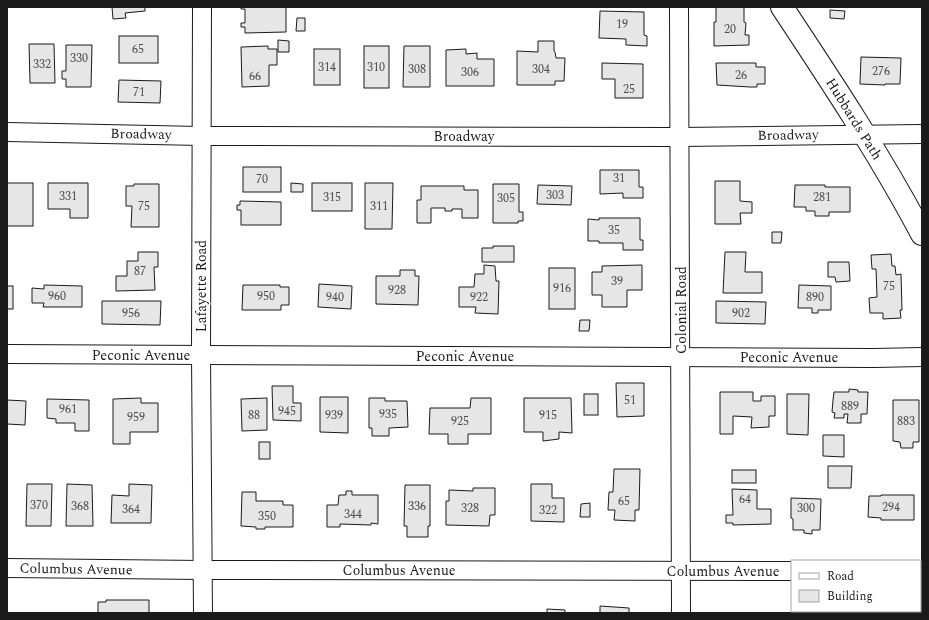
<svg xmlns="http://www.w3.org/2000/svg" width="929" height="620" font-family="Spectral,serif">
	<style>
		.building { fill: #e6e6e6; stroke: #1a1a1a }
		.lines { fill: none; stroke-linecap: round; stroke-linejoin: round }
		.minor-casing { stroke: #1a1a1a; stroke-width: 20 }
		.tertiary-casing { stroke: #1a1a1a; stroke-width: 24 }
		.minor { stroke: #fff; stroke-width: 18 }
		.tertiary { stroke: #fff; stroke-width: 22 }
		.labels { text-anchor: middle; dominant-baseline: central; stroke-width: 3; stroke-linejoin: round; paint-order: stroke }
		.number-label { font-size: 12px; fill: #4d4d4d }
		.street-label { font-size: 14px; fill: #1a1a1a; stroke: #fff }
	</style>
	<rect width="100%" height="100%" fill="#fff"/>
	<g class="building">
		<path d="M112 7H145V11L125 13 126 18 113 19Z"/>
		<path d="M241 7H286V32L245 33V27H241V23H245V9H241Z"/>
		<path d="M716 7H744V22L746 23 745 35H749V45L714 46V22H716Z"/>
		<path d="M830 10 845 11 844 19 830 18Z"/>
		<path d="M600 11 644 12V35L647 36V46L626 45V39L599 38Z"/>
		<path d="M297 18H305V31H296Z"/>
		<rect x="119" y="36" width="39" height="27"/>
		<path d="M278 40 289 41V52H278Z"/>
		<path d="M538 41H554V51L555 52 556 58H565L564 81H555V85H517V51L538 52Z"/>
		<path d="M29 44H54L55 83H30Z"/>
		<path d="M66 45H92L91 87H66V79H62V71H66Z"/>
		<path d="M268 46V49H277V65H269V86L242 87 241 47Z"/>
		<rect x="364" y="46" width="25" height="42"/>
		<path d="M404 46H430V87H403Z"/>
		<rect x="314" y="49" width="26" height="36"/>
		<path d="M466 49V54L477 53V59H494V86H446V50Z"/>
		<path d="M861 57 901 58 900 84H885V85L860 84Z"/>
		<path d="M602 63 643 64V98H615V79H602Z"/>
		<path d="M716 63H756V67H765V84H757V87H750L717 85Z"/>
		<path d="M119 80 161 81 160 103 118 102Z"/>
		<rect x="243" y="167" width="38" height="25"/>
		<path d="M600 170H639V187H643V198H623V193L600 194Z"/>
		<path d="M715 181H740V201L752 202V213H740L741 224H715Z"/>
		<rect x="7" y="183" width="26" height="43"/>
		<path d="M48 183H88V218H70V209H48Z"/>
		<path d="M291 183 303 184V192H291Z"/>
		<rect x="312" y="183" width="40" height="28"/>
		<path d="M365 183H393L392 229H365Z"/>
		<path d="M134 184H159V227H131L132 206H126V186H134Z"/>
		<path d="M493 184H519V212H523V221H518V223H493Z"/>
		<path d="M538 185 572 186 571 205 537 204Z"/>
		<path d="M795 185H825V187H850V212H829V216H815V211H806V207H794Z"/>
		<path d="M421 186H464V190H478V218H462V209H452V211H445V208H431V223H417V200H421Z"/>
		<path d="M240 201 281 202V225H241V210H237V205H240Z"/>
		<path d="M599 218H640V240H643V250H623V243H599V241H588V219L599 220Z"/>
		<path d="M772 232H782L781 243H772Z"/>
		<path d="M493 246H514V262H482V248H493Z"/>
		<path d="M138 252H158V267H154L155 290 116 291V276H127V261H138Z"/>
		<path d="M725 252H746L745 272H762V293H723Z"/>
		<path d="M891 254 892 266H895L896 275 901 274 902 310H900L901 318 883 319V313H870L869 298 877 297 876 269H872L871 255Z"/>
		<path d="M828 262H849L850 281 836 282 835 277H828Z"/>
		<path d="M484 265 495 266 496 281H499L498 314 475 313 476 307H459V287H474L475 274H484Z"/>
		<path d="M642 265V290H627V307H602V295H592V272H602V266Z"/>
		<rect x="549" y="268" width="26" height="41"/>
		<path d="M400 270H415V276H419L418 305 376 304V276H400Z"/>
		<path d="M319 284 352 286 351 309 318 307Z"/>
		<path d="M44 285 82 286V307H43L44 303H32V288L44 289Z"/>
		<path d="M243 285H280V287H289V305H281V310H242Z"/>
		<path d="M799 285 831 286V310H818V313H812V308H798Z"/>
		<rect x="7" y="286" width="6" height="23"/>
		<path d="M102 301H161L160 325 102 324Z"/>
		<path d="M716 301 766 302 765 324 716 323Z"/>
		<path d="M580 320H590L589 331H579Z"/>
		<path d="M616 383H644V416L617 417Z"/>
		<path d="M272 386H293V403H301V421L273 420Z"/>
		<path d="M849 389 858 390V392H868L867 414H861V423H847L848 414H844V418H834L835 413 832 412 833 400 834 392H849Z"/>
		<path d="M720 392H753V401H761V396H775V416H769V427L751 428 752 417 733 416V434H720Z"/>
		<rect x="584" y="394" width="14" height="21"/>
		<path d="M787 394H809L808 435 787 434Z"/>
		<path d="M320 397H348V433L320 432Z"/>
		<path d="M141 398V403H158V432H130V444H113V399Z"/>
		<path d="M267 398V430L242 431 241 399Z"/>
		<path d="M369 398H385V401H407L408 427 389 428V436H372V428H369Z"/>
		<path d="M471 398H491V434H468V444H448V434H429L430 408H470Z"/>
		<path d="M524 398H571L572 433 559 432V439L543 441V432H524Z"/>
		<path d="M47 399 89 400V431H75V423H56V419L47 418Z"/>
		<path d="M7 400 26 401 25 425 7 424Z"/>
		<path d="M893 400H919V442H913V448H901L900 442 893 441Z"/>
		<path d="M823 435H844V457L823 456Z"/>
		<rect x="259" y="442" width="11" height="17"/>
		<path d="M828 466H852L851 488H828Z"/>
		<path d="M614 469H640L639 510H635V521L614 520 615 510H608L609 492H613Z"/>
		<rect x="732" y="470" width="24" height="13"/>
		<path d="M27 484H52L51 526H26Z"/>
		<path d="M67 484 92 485 93 526H66Z"/>
		<path d="M129 484 152 485 151 523H111L112 495 129 496Z"/>
		<path d="M531 484H552V498H564V522L531 521Z"/>
		<path d="M405 485H430V526H428V537H407V526H404Z"/>
		<path d="M473 488H495V515H490L489 526 446 525V501H449V490L473 491Z"/>
		<path d="M732 489 757 490V509H771V524L733 525V523H726V515H733Z"/>
		<path d="M346 491H352V495H378V524L371 523V525L340 524V527H327V505H338L339 495H346Z"/>
		<path d="M242 492H256V501H283V505H293V527H265V529H256V527L241 526Z"/>
		<path d="M881 495H914V520H881V518L868 517 869 496H881Z"/>
		<path d="M791 498 821 499 820 530H812V534L804 533V530H793V519L791 518Z"/>
		<path d="M590 503V517H580L581 504Z"/>
		<path d="M106 600H149V613H98V602H106Z"/>
		<path d="M600 606 629 608V613H600Z"/>
		<path d="M547 609 565 610V613H547Z"/>
	</g>
	<g class="lines">
		<g class="minor-casing">
			<g id="minor">
				<path d="M202 7 201 355 203 613"/>
				<path d="M679 7 681 613"/>
				<path d="M7 132 201 136 680 137 922 134"/>
				<path d="M7 354 874 358 922 357"/>
				<path d="M7 568 203 570 792 571"/>
				<path d="M920 571H922"/>
			</g>
		</g>
		<g class="tertiary-casing">
			<path id="tertiary" d="M782 7C831 81 880 155 922 234"/>
		</g>
		<use href="#minor" class="minor"/>
		<use href="#tertiary" class="tertiary"/>
	</g>
	<g class="labels">
		<g class="number-label">
			<text x="622" y="24">19</text>
			<text x="730" y="29">20</text>
			<text x="138" y="49">65</text>
			<text x="79" y="58">330</text>
			<text x="42" y="64">332</text>
			<text x="327" y="67">314</text>
			<text x="376" y="67">310</text>
			<text x="417" y="69">308</text>
			<text x="541" y="69">304</text>
			<text x="881" y="71">276</text>
			<text x="470" y="72">306</text>
			<text x="741" y="75">26</text>
			<text x="255" y="76">66</text>
			<text x="629" y="89">25</text>
			<text x="139" y="92">71</text>
			<text x="619" y="178">31</text>
			<text x="262" y="179">70</text>
			<text x="555" y="195">303</text>
			<text x="68" y="196">331</text>
			<text x="332" y="197">315</text>
			<text x="822" y="197">281</text>
			<text x="506" y="198">305</text>
			<text x="144" y="206">75</text>
			<text x="379" y="206">311</text>
			<text x="614" y="230">35</text>
			<text x="140" y="271">87</text>
			<text x="617" y="281">39</text>
			<text x="889" y="286">75</text>
			<text x="562" y="288">916</text>
			<text x="397" y="290">928</text>
			<text x="57" y="296">960</text>
			<text x="266" y="296">950</text>
			<text x="335" y="297">940</text>
			<text x="479" y="297">922</text>
			<text x="815" y="297">890</text>
			<text x="131" y="313">956</text>
			<text x="741" y="313">902</text>
			<text x="630" y="400">51</text>
			<text x="850" y="406">889</text>
			<text x="68" y="409">961</text>
			<text x="287" y="411">945</text>
			<text x="388" y="414">935</text>
			<text x="254" y="415">88</text>
			<text x="334" y="415">939</text>
			<text x="548" y="415">915</text>
			<text x="136" y="417">959</text>
			<text x="460" y="421">925</text>
			<text x="906" y="421">883</text>
			<text x="745" y="499">64</text>
			<text x="624" y="501">65</text>
			<text x="39" y="505">370</text>
			<text x="80" y="506">368</text>
			<text x="417" y="506">336</text>
			<text x="891" y="507">294</text>
			<text x="470" y="508">328</text>
			<text x="806" y="508">300</text>
			<text x="131" y="509">364</text>
			<text x="548" y="510">322</text>
			<text x="353" y="514">344</text>
			<text x="267" y="516">350</text>
		</g>
		<g class="street-label">
			<text transform="translate(854 119) rotate(58)">Hubbards Path</text>
			<text transform="translate(141 134) rotate(1)">Broadway</text>
			<text transform="translate(788 135) rotate(-1)">Broadway</text>
			<text x="464" y="136">Broadway</text>
			<text transform="translate(201 286) rotate(-90)">Lafayette Road</text>
			<text transform="translate(681 310) rotate(-90)">Colonial Road</text>
			<text x="141" y="355">Peconic Avenue</text>
			<text x="465" y="356">Peconic Avenue</text>
			<text x="789" y="357">Peconic Avenue</text>
			<text transform="translate(76 569) rotate(1)">Columbus Avenue</text>
			<text x="399" y="570">Columbus Avenue</text>
			<text x="723" y="571">Columbus Avenue</text>
		</g>
	</g>
	<rect width="929" height="620" fill="none" stroke="#1a1a1a" stroke-width="16"/>
	<rect x="791" y="560" width="130" height="52" fill="#ffffff" stroke="#a3a3a3"/>
	<rect x="799" y="573" width="20" height="6" fill="#ffffff" stroke="#a3a3a3"/>
	<text x="827" y="580" font-size="12" fill="#1a1a1a">Road</text>
	<rect x="799" y="590" width="20" height="12" fill="#e6e6e6" stroke="#a3a3a3"/>
	<text x="827" y="600" font-size="12" fill="#1a1a1a">Building</text>
</svg>
